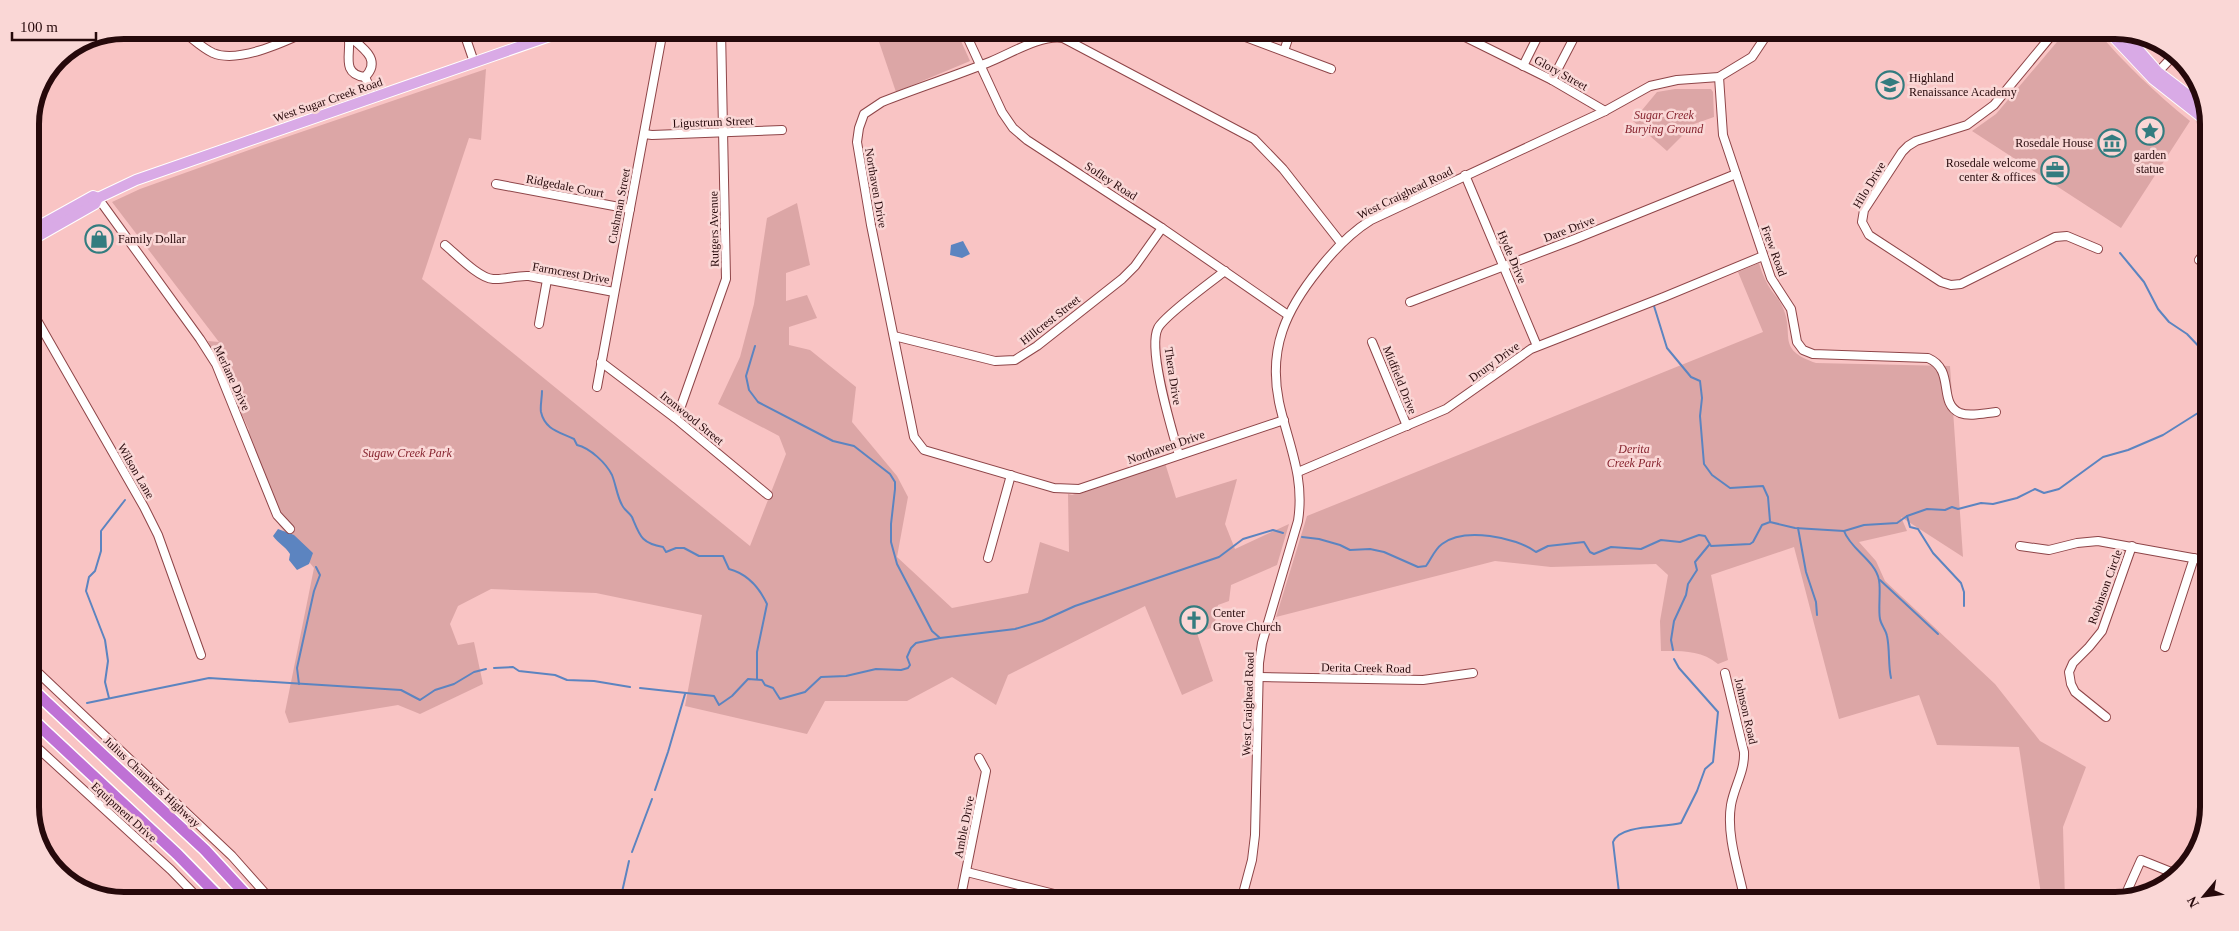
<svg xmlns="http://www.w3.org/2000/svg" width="2239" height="931" font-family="'Times New Roman',serif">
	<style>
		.green { fill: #dca6a6 }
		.water { fill: #5c84c0 }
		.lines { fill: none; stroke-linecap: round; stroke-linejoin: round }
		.stream { stroke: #5c84c0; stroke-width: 2 }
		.minor-casing { stroke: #8e4548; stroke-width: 10 }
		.major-casing { stroke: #fff; stroke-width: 12 }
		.highway-casing { stroke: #fff; stroke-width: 14 }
		.minor { stroke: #fff; stroke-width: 8 }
		.major { stroke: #d9aae6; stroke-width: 10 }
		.highway { stroke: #bf71d5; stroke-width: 11 }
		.labels { text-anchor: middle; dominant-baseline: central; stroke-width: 5; stroke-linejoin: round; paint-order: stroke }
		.street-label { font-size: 12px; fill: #26090b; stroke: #fad7d6 }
		.poi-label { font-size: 12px; fill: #26090b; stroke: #fad7d6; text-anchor: start }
		.park-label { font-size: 12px; font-style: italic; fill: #86242f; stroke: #fad7d6 }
		.rim { fill: none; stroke: #26090b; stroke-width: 6 }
	</style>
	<rect width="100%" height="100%" fill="#f9c4c4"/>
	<g class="green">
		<path d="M875 30H956L970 61 896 92Z"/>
		<path d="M2067 30H2096C2125 64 2155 93 2190 121L2121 228 1972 131 1996 114Z"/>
		<path d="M486 69 481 140 469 138 422 279 750 546 786 454 779 436 718 404 740 357 754 304 767 218 797 203 810 265 786 273V301L807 295 817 318 789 327V345L810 350 856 387 852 422 897 476 908 497 897 557 952 608 1028 593 1040 542 1069 552 1068 494 1072 495 1165 463 1176 498 1237 479 1225 524 1235 549 1289 524 1277 565 1231 585 1229 601 1218 605 1214 627 1197 633 1213 681 1182 695 1145 606 1008 675 996 705 952 677 907 701H825L807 734 685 706 702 615 596 593 491 589 458 606 450 624 458 645 474 642 483 684 420 714 398 705 289 723 285 712 314 568 279 525 241 433 249 430 208 341 219 342 112 202 140 189 260 146Z"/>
		<path d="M1675 89H1711L1713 92 1714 117 1694 124 1667 151 1633 121 1657 92Z"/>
		<path d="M1759 263C1761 270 1764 278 1768 285 1772 293 1780 299 1783 308 1795 335 1775 349 1816 363L1950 366 1963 557 1901 517 1907 531 1859 542 1876 561 1885 581 1995 684 2040 741 2086 767 2063 827 2065 901H2042L2019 747 1937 745 1919 695 1839 719 1794 547 1711 575 1728 660 1718 664C1701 650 1682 651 1661 651L1660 621 1668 575 1656 564 1551 567 1495 561 1276 617 1307 516 1763 332 1738 272Z"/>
	</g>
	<g class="water">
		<path d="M963 241 970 254 962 258 950 255 951 245Z"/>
		<path d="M278 529 294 535 313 553 309 564 297 570 289 560 290 554C285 546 278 543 273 536Z"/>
	</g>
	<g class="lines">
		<g class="stream">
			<path d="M2120 253 2144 282 2158 309 2169 322 2187 334 2206 354 2209 371"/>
			<path d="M1654 306 1667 348 1691 377 1700 381 1702 398 1700 416 1704 464 1712 475 1730 488 1763 486 1768 497 1770 521"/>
			<path d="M755 346 746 376 749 390 758 402 833 441 854 446 890 474 895 482V489L891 524V542L897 564 932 631 940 638"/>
			<path d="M542 391C542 398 540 406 541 412 545 430 560 432 574 439L577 445C590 448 606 463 612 475 616 485 617 496 622 505 624 510 629 512 632 517 640 536 641 543 663 547L666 552 676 548H684L699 556H723L729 569C748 574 759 587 767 604L757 652V679"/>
			<path d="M1907 516 1910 527 1918 529 1933 553 1961 583 1964 592V606"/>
			<path d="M1798 528 1806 572 1816 602 1817 615"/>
			<path d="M1844 531C1851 550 1875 560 1879 580 1881 591 1878 609 1880 619 1881 625 1886 630 1887 636 1890 650 1888 665 1891 678"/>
			<path d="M1302 537 1319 539 1340 545 1350 550 1370 549 1384 552 1418 567 1426 566C1431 559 1435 549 1442 544 1464 527 1516 537 1536 552L1548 546 1584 542 1590 552 1594 554 1611 547 1641 549 1661 540 1680 542 1699 535 1705 536 1711 546 1750 544 1753 542 1762 525 1770 522 1795 528 1844 531 1864 525 1897 523 1907 516 1927 509 1945 510 1952 507 1958 509 1981 503 1993 504 2017 498 2035 489 2044 493 2059 489 2103 457 2128 450 2163 435 2209 406"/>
			<path d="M1880 580 1938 634"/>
			<path d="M1673 650 1671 640 1674 621 1686 595 1688 584 1697 570 1695 562 1709 545"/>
			<path d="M494 668 513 667 519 671 555 675 567 680 594 681 630 687"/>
			<path d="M299 684 297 668 314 591 320 575 316 567"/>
			<path d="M640 688 714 696 719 705 732 696 748 679 762 680 765 685 773 688 780 699 805 692 821 677 846 676 876 669 901 670 908 668 910 665 907 657 911 648 916 643 940 638 1015 629 1042 621 1075 606 1219 557 1243 539 1273 530 1283 533"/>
			<path d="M109 698 105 682 108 661 105 640 86 591 89 577 95 571 101 551V531L125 500"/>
			<path d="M87 703 209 678 401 690 420 700 435 690 454 684 474 672 486 669"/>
			<path d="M655 790 668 752 685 694"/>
			<path d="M632 852 652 799"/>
			<path d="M620 901 629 861"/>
			<path d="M1620 901 1613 842C1620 824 1663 828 1681 823L1697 791 1705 769 1713 762 1718 712 1679 668 1674 659"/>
		</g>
		<g class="minor-casing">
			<g id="minor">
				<path d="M181 30C191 37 202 48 213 53 239 64 286 41 310 30"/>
				<path d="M347 30C355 47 337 74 365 77"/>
				<path d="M463 30 474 62"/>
				<path d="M964 30 1002 112 1013 128 1027 140 1162 228 1288 315"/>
				<path d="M1227 30 1331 69"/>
				<path d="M1451 30 1552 80 1605 111"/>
				<path d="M2056 30 1994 105 1967 125 1916 141 1908 146 1902 152 1864 210 1862 222 1869 235 1941 282 1951 285 1961 284 2055 237 2067 236 2098 249"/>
				<path d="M350 37C363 48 382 60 365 77"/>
				<path d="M1284 51 1291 30"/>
				<path d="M1523 66 1541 30"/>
				<path d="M2158 72 2174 55"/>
				<path d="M365 77 374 97"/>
				<path d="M1719 77 1723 135 1771 278 1791 309 1797 342 1803 350 1813 354 1928 358C1956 370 1937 403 1960 413 1970 417 1985 413 1996 412"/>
				<path d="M1552 80 1578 30"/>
				<path d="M644 134 652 135 782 130"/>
				<path d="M1465 175 1537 346"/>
				<path d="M496 184 630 209"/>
				<path d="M98 198 200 339 216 364 277 515 290 529"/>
				<path d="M445 245C457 255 479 278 493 279 505 280 517 275 529 276L614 292"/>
				<path d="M2199 260 2209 247"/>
				<path d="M1410 302 1575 239 1736 174"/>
				<path d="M30 308 144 507 158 535 201 655"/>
				<path d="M539 324 547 280"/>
				<path d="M894 336 995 361 1015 360 1037 346 1122 279 1135 266 1162 228"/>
				<path d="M1372 342 1407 426"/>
				<path d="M601 362 675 418 768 495"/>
				<path d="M597 387 663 30"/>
				<path d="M675 418 680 409 726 279 721 30"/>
				<path d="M1284 420 1079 489 1054 488 924 450 914 437 871 225 857 142 859 128 864 114 882 102C917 88 952 77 987 63 1008 55 1041 34 1063 38L1254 139 1283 169 1341 243"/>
				<path d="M1179 455C1172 430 1147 349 1158 328 1164 316 1212 281 1225 271"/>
				<path d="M1298 472 1446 409 1531 349 1664 297 1763 256"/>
				<path d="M2020 546 2049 550 2077 543 2098 541 2209 561"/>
				<path d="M988 558 1011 475"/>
				<path d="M2165 647 2194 558"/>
				<path d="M30 665 232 856 272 901"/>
				<path d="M1725 673 1744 752C1745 771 1734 787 1731 805 1726 836 1739 871 1745 901"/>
				<path d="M1259 677 1423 680 1473 673"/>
				<path d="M2106 717 2075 692 2071 684 2069 672 2073 663 2089 647 2102 631 2132 546"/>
				<path d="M30 741 171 870 201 901"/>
				<path d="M967 872 1082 901"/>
				<path d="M2124 898 2141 860 2176 874"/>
				<path d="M960 901 986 771 979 758"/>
				<path d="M1241 901 1252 860 1255 835 1259 663 1262 643 1298 521C1305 476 1288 444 1279 402 1268 348 1286 310 1319 269 1334 250 1350 233 1371 220L1605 111 1650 86 1677 80 1719 77 1752 57 1770 30"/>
			</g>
		</g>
		<g class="major-casing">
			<g id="major">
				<path d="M2107 30 2153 79 2209 123"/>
				<path d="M2122 31 2158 72 2205 108"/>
				<path d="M30 231 93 196 98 198"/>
				<path d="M30 241 95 204 98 198 136 180 567 30"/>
			</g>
		</g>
		<g class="highway-casing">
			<g id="highway">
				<path d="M30 687 205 850 252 901"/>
				<path d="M30 717 177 854 223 901"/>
			</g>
		</g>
		<use href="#minor" class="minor"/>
		<use href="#major" class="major"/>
		<use href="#highway" class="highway"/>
	</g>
	<defs>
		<g id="school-ring" transform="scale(1.4375)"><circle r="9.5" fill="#fad7d6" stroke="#337c7f" stroke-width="1.5"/><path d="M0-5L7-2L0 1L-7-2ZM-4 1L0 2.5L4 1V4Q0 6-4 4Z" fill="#337c7f"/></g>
		<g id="sight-ring" transform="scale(1.4375)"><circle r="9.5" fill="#fad7d6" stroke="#337c7f" stroke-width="1.5"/><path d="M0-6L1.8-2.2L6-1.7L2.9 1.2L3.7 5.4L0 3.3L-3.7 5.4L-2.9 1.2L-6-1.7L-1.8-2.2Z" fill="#337c7f"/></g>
		<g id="museum-ring" transform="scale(1.4375)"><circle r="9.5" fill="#fad7d6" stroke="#337c7f" stroke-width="1.5"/><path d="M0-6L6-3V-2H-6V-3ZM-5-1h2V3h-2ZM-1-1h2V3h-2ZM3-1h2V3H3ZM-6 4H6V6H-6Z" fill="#337c7f"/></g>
		<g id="office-ring" transform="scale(1.4375)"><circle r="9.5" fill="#fad7d6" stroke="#337c7f" stroke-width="1.5"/><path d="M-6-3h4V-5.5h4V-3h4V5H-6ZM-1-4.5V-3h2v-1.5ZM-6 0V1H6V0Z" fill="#337c7f"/></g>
		<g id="shop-ring" transform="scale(1.4375)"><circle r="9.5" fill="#fad7d6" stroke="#337c7f" stroke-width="1.5"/><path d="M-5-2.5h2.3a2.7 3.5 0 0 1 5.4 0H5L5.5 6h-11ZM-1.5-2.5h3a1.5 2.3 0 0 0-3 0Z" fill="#337c7f"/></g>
		<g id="church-ring" transform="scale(1.4375)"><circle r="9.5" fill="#fad7d6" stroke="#337c7f" stroke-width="1.5"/><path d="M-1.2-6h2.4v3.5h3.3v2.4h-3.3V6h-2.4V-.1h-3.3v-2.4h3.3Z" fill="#337c7f"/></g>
	</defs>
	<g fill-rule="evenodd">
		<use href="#school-ring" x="1890" y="85"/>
		<use href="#sight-ring" x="2150" y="131"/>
		<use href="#museum-ring" x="2112" y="143"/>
		<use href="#office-ring" x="2055" y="170"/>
		<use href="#shop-ring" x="99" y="239"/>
		<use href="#church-ring" x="1194" y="620"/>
	</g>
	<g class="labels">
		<g class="street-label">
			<text transform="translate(1561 73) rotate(29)">Glory Street</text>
			<text transform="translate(328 100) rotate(-19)">West Sugar Creek Road</text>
			<text transform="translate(713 122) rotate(-2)">Ligustrum Street</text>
			<text transform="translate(1111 181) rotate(33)">Sofley Road</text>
			<text transform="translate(1869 185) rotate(-59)">Hilo Drive</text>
			<text transform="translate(565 186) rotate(11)">Ridgedale Court</text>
			<text transform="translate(876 188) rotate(80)">Northaven Drive</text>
			<text transform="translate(1405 193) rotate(-26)">West Craighead Road</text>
			<text transform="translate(619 206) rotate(-79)">Cushman Street</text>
			<text transform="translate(714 229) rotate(-91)">Rutgers Avenue</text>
			<text transform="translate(1569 229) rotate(-21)">Dare Drive</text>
			<text transform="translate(1774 251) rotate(70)">Frew Road</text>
			<text transform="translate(1512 257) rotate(67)">Hyde Drive</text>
			<text transform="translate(571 273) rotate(10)">Farmcrest Drive</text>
			<text transform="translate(1050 320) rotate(-38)">Hillcrest Street</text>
			<text transform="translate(1494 362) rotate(-36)">Drury Drive</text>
			<text transform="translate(1173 376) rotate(81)">Thera Drive</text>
			<text transform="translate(232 378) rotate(65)">Merlane Drive</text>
			<text transform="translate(1400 380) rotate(68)">Midfield Drive</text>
			<text transform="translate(692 418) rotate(39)">Ironwood Street</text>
			<text transform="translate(1166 447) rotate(-19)">Northaven Drive</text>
			<text transform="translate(136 471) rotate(60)">Wilson Lane</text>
			<text transform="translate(2105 587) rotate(-70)">Robinson Circle</text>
			<text transform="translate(1366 668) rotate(1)">Derita Creek Road</text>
			<text transform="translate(1248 704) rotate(-88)">West Craighead Road</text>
			<text transform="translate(1746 711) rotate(77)">Johnson Road</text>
			<text transform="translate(152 782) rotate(43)">Julius Chambers Highway</text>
			<text transform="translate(124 812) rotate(42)">Equipment Drive</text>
			<text transform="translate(964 827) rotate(-79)">Amble Drive</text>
		</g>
		<g class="poi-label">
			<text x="1909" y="78">Highland<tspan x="1909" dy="14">Renaissance Academy</tspan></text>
			<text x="2093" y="143" text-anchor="end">Rosedale House</text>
			<text x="2150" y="155" text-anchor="middle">garden<tspan x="2150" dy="14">statue</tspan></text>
			<text x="2036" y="163" text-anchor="end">Rosedale welcome<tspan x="2036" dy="14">center &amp; offices</tspan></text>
			<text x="118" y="239">Family Dollar</text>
			<text x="1213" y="613">Center<tspan x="1213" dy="14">Grove Church</tspan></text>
		</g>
		<g class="park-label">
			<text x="1664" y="115">Sugar Creek<tspan x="1664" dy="14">Burying Ground</tspan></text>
			<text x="1634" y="449">Derita<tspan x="1634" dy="14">Creek Park</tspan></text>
			<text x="407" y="453">Sugaw Creek Park</text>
		</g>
	</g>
	<path d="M0 0H2239V931H0ZM124 39H2115A85 85 0 0 1 2200 124V807A85 85 0 0 1 2115 892H124A85 85 0 0 1 39 807V124A85 85 0 0 1 124 39Z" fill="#fad7d6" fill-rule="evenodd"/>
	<path class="rim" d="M124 39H2115A85 85 0 0 1 2200 124V807A85 85 0 0 1 2115 892H124A85 85 0 0 1 39 807V124A85 85 0 0 1 124 39Z"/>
	<g transform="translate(2204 896) rotate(241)" stroke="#fad7d6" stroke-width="4" paint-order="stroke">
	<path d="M0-4L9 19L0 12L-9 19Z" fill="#26090b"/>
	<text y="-8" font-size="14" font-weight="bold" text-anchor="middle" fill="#26090b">N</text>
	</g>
	<path d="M12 32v8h84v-8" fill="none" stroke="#26090b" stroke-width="2.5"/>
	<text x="20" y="32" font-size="15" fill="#26090b" stroke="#fad7d6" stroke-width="4" paint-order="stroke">100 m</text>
</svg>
